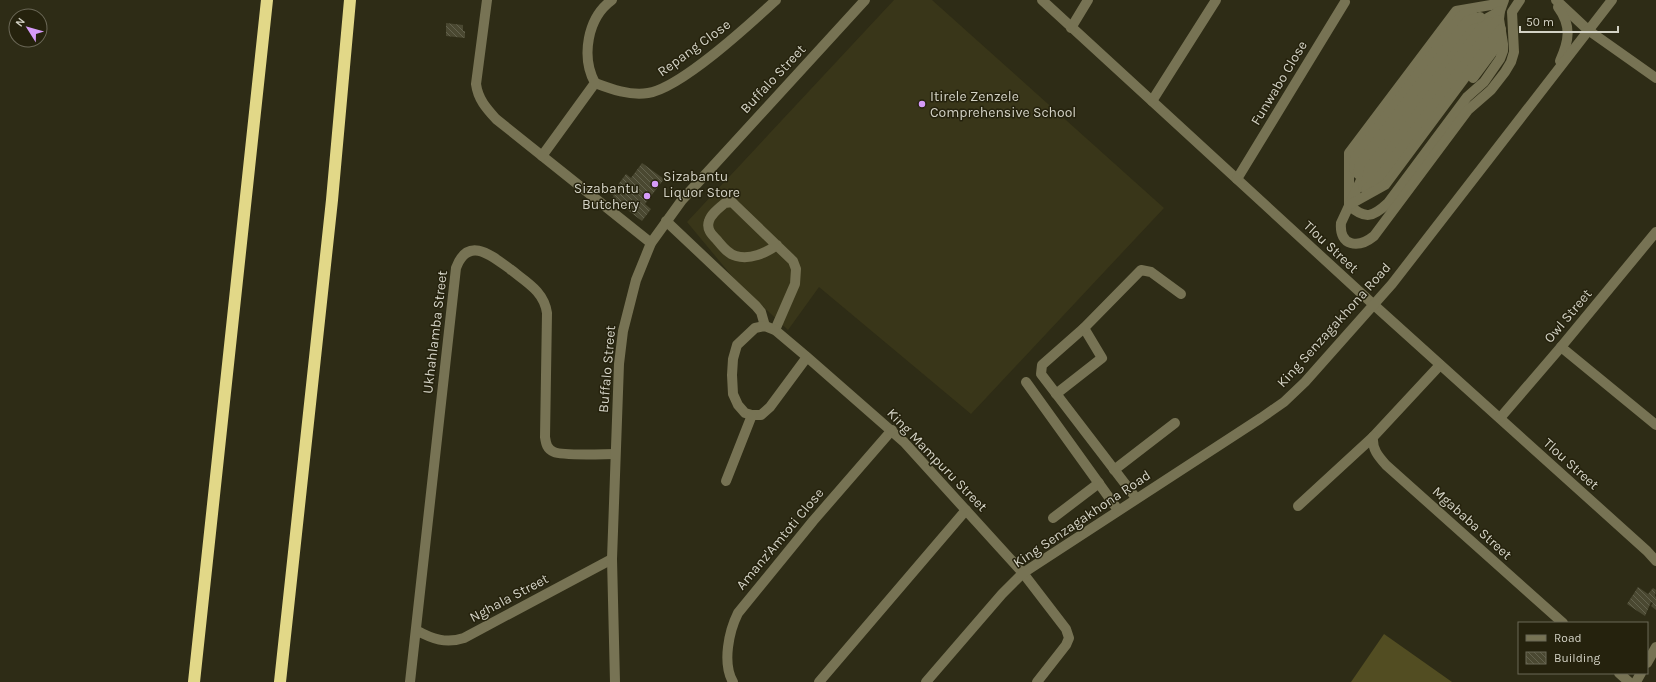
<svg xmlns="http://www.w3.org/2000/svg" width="1656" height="682" font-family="Karla,sans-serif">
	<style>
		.built { fill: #393619 }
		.garden { fill: #524d22 }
		.building { fill: url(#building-back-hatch) }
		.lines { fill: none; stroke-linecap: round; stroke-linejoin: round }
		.minor { stroke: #777354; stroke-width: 10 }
		.highway { stroke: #e2d888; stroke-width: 12 }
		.poi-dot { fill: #d69bf9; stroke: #25220d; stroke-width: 1.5 }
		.labels { text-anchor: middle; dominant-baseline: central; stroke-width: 3; stroke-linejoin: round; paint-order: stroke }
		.street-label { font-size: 14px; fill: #d3d2c5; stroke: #25220d }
		.poi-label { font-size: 14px; fill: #d3d2c5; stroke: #25220d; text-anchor: start }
	</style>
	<defs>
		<pattern id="building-back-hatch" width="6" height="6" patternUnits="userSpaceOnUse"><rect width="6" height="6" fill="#4a4831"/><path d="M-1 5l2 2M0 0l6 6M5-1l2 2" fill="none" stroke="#63624d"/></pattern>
	</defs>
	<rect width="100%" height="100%" fill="#2e2c16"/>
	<path class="built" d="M894 0H932L1164 208 971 414 819 287 788 330 736 281 687 222Z"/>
	<path class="garden" d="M1384 634 1452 682H1351Z"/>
	<g class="building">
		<path d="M446 23 463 25V31H465V38L446 36Z"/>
		<path d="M642 163 664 179 645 204 651 209 642 221 612 198 614 196 611 194 626 174 631 178Z"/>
		<path d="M1638 587 1648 594 1653 588 1656 590 1655 596 1656 597V610L1651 606 1653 603 1651 602 1645 616 1627 604Z"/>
	</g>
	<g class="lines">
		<g class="minor">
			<path d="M487 0 476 84C478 99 486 108 496 119L651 243"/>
			<path d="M1042 0 1374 305 1647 551 1656 561"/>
			<path d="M1556 0 1588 30 1656 78"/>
			<path d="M1502 3 1456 11 1349 153V205C1365 220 1373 217 1388 203L1467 97 1484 82 1500 59 1503 51V44L1499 19 1500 11 1504 0"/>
			<path d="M1558 7C1572 26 1569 41 1560 61"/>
			<path d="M1500 11 1473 26 1366 169 1341 223C1339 246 1358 249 1374 236L1468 110 1491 90 1505 72 1511 62 1514 52 1512 12 1520 0"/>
			<path d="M1071 28 1088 0"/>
			<path d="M1473 78 1502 39"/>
			<path d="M595 83C611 89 630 96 648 93 681 88 750 24 776 0"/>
			<path d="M1152 101 1216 0"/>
			<path d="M542 156 595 83C581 57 587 18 612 0"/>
			<path d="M1354 169 1355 158 1462 15 1472 12"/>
			<path d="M1358 174 1360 164 1467 21 1480 17"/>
			<path d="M1237 179 1345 2"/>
			<path d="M1363 187 1479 31 1489 22"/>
			<path d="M1366 190 1378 179 1498 20"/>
			<path d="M1349 205 1385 185 1501 29"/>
			<path d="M666 221 756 306 761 312 765 326"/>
			<path d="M775 330 795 284 796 269 793 261 736 206 732 202 725 203C719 208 711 214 709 221 706 229 712 235 717 240 722 246 728 254 736 256 750 260 766 253 777 245"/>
			<path d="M1561 347 1656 425"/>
			<path d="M807 357 770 407 761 415H752L745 413 738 405 733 394 732 375 733 359 737 345 755 328 765 326 775 330 807 357 904 442 1023 573 1066 629 1069 638 1066 645 1037 682"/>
			<path d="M1440 365 1373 437C1372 449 1378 456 1386 465L1563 623"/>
			<path d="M1026 382 1118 510"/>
			<path d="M1056 394 1102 358 1084 328"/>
			<path d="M1500 418 1561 347 1656 232"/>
			<path d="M1114 470 1175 423"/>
			<path d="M726 481 752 415"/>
			<path d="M1136 498 1041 374 1042 365 1084 328 1141 270 1151 272 1181 294"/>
			<path d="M1298 506 1373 437"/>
			<path d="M1053 518 1099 483"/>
			<path d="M416 630C432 639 446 644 464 638L612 559"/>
			<path d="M1647 663 1656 647"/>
			<path d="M1619 673 1629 682"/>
			<path d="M410 682 456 268C468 235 492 256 510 269 526 282 544 291 547 313L545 437C546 444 547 449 554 452 563 456 603 454 615 454"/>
			<path d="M615 682 612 559 619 364 623 331 636 280 651 243 682 200 865 0"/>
			<path d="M733 682C722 663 729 631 738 613L813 521 892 430"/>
			<path d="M819 682 966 510"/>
			<path d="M926 682 1002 594 1023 573 1261 418 1284 402 1305 382 1392 284 1612 0"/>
			<path d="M1636 682 1641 673"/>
		</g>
		<g class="highway">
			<path d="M194 682 267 0"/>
			<path d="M280 682 332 200 350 0"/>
		</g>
	</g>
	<g class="poi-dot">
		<circle cx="922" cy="104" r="4"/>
		<circle cx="655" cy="184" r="4"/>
		<circle cx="647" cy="196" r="4"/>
	</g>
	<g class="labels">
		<g class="street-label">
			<text transform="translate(694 48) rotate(-36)">Repang Close</text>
			<text transform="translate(773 79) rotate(-47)">Buffalo Street</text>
			<text transform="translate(1279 83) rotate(-59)">Funwabo Close</text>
			<text transform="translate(1331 247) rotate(43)">Tlou Street</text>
			<text transform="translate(1568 316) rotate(-50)">Owl Street</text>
			<text transform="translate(1334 325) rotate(-48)">King Senzagakhona Road</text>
			<text transform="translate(435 332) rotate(-83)">Ukhahlamba Street</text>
			<text transform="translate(607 369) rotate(-85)">Buffalo Street</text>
			<text transform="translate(937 460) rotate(46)">King Mampuru Street</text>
			<text transform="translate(1571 464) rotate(42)">Tlou Street</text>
			<text transform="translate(1082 519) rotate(-34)">King Senzagakhona Road</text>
			<text transform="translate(1472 523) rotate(42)">Mgababa Street</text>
			<text transform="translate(780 539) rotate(-50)">Amanz'Amtoti Close</text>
			<text transform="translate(509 598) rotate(-28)">Nghala Street</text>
		</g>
		<g class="poi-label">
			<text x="930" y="96">Itirele Zenzele<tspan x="930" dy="16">Comprehensive School</tspan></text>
			<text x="663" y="176">Sizabantu<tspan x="663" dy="16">Liquor Store</tspan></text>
			<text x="639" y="188" text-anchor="end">Sizabantu<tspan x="639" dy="16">Butchery</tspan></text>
		</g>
	</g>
	<rect x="1518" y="622" width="130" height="52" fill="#25220d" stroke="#6b6857"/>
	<rect x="1526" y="635" width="20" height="6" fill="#777354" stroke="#6b6857"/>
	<text x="1554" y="642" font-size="12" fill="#d3d2c5">Road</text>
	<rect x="1526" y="652" width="20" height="12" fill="url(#building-back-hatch)" stroke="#6b6857"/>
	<text x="1554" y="662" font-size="12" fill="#d3d2c5">Building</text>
	<g transform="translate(28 28) rotate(307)"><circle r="19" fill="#25220d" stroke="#6b6857"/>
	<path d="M0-3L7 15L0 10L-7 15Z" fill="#d69bf9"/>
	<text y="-6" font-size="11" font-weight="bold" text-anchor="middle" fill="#d3d2c5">N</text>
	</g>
	<path d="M1520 26v6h98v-6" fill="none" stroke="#d3d2c5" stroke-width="2"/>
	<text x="1526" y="26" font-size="12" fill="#d3d2c5" stroke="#25220d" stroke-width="3" paint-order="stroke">50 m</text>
</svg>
